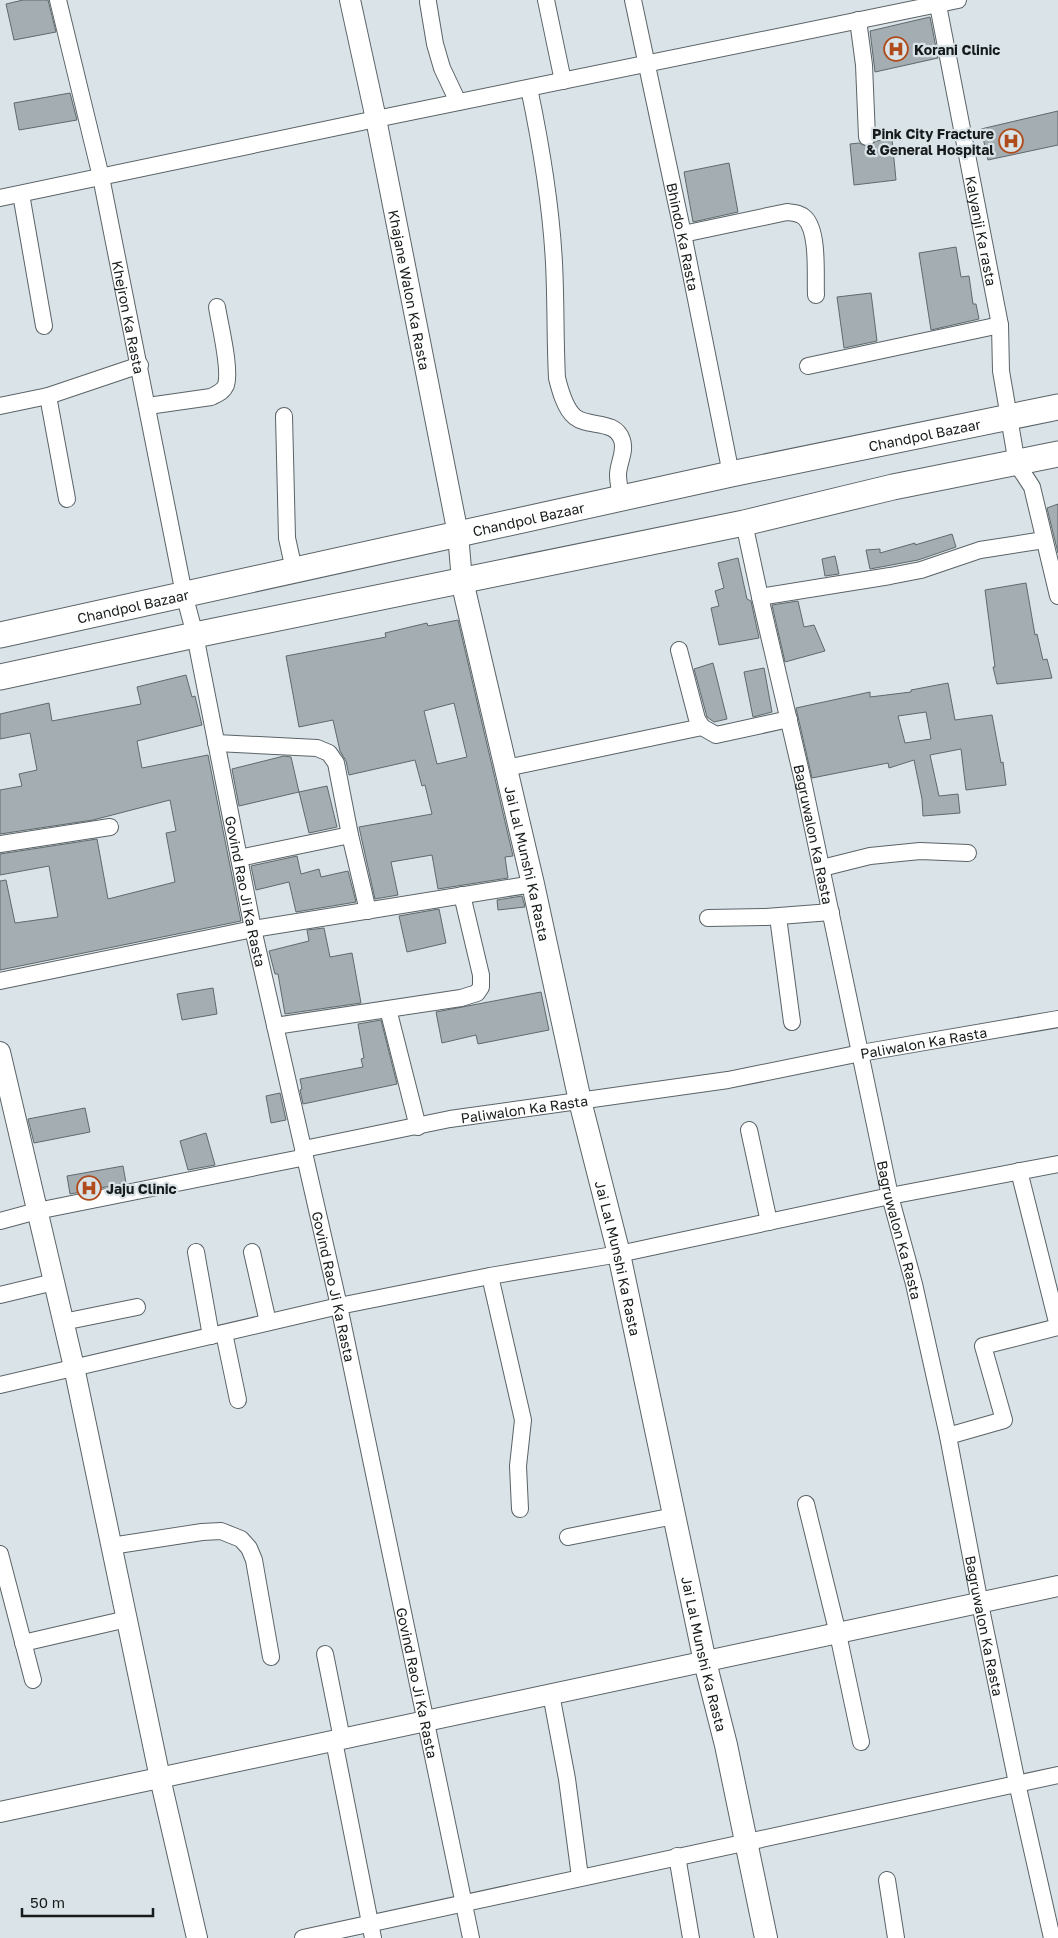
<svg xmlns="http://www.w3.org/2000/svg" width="1058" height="1938" font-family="'Golos Text',sans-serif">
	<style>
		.building { fill: #a4aeb2; stroke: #60696c; fill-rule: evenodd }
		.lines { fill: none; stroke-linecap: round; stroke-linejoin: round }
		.minor-casing { stroke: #5b6367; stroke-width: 18 }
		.tertiary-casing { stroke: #5b6367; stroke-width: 22 }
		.secondary-casing { stroke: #5b6367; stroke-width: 24 }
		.primary-casing { stroke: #5b6367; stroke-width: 27 }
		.minor { stroke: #fff; stroke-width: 16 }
		.tertiary { stroke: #fff; stroke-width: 20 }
		.secondary { stroke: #fff; stroke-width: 22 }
		.primary { stroke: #fff; stroke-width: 25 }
		.labels { text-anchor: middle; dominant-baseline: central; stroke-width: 4.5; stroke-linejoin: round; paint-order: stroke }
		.poi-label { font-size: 14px; font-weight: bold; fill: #171b1c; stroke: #dae4e8; text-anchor: start }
		.street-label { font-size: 14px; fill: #171b1c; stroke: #dae4e8 }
	</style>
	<rect width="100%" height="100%" fill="#dae4e8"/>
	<g class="building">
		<path d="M23 0H48L56 32 14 40 6 4Z"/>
		<path d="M930 17 938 58 875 72 870 31Z"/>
		<path d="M70 93 77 120 19 130 14 103Z"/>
		<path d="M1058 111V145L988 160 981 129Z"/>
		<path d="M892 139 896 180 854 185 850 144 859 143 868 147 876 141Z"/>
		<path d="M729 163 738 212 693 222 684 172Z"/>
		<path d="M956 247 961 277 969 276 973 304H976L979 319 931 330 919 253Z"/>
		<path d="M871 293 877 341 844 348 837 297Z"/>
		<path d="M1058 504V553L1047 508Z"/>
		<path d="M952 534 956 547 918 560 870 569 866 550 880 549V553L915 543V545Z"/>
		<path d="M835 556 839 574 825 576 822 559Z"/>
		<path d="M738 558 747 599 751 601 759 638 719 645 711 608 719 606 715 591 724 588 718 563Z"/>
		<path d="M1026 583 1035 635 1037 634 1043 660 1047 659 1052 678 997 684 993 667H995L985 590Z"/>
		<path d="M798 601 804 627 814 625 825 651 785 662 772 605Z"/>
		<path d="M458 620 513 856 505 857 508 878 438 889 432 855 391 862 398 895 375 899 359 827 432 814 425 785 422 786 415 760 349 775 346 761 340 751 333 720 299 727 286 656 386 637 385 633 427 623 428 626ZM454 703 467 757 437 764 424 711Z"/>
		<path d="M713 663 727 719 714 722 707 717 694 669Z"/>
		<path d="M764 668 772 712 753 717 744 672Z"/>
		<path d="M186 675 192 697 195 696 202 725 137 741 142 768 208 755 241 921 0 970V881L6 880 15 923 58 917 49 866 0 875V854L97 839 108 899 175 882 166 833 176 831 170 800 93 820 0 834V790L22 786 19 774 37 770 30 733 0 739V714L49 703 52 721 141 704 137 687Z"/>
		<path d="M948 683 955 720 992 715 1001 763 1003 762 1006 785 966 790 961 749 930 755 939 796 958 794 960 813 923 816 922 799 914 760 889 768 888 763 812 778 796 708 870 692V697L911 692V690ZM926 712 931 739 905 743 898 716Z"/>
		<path d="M284 756 291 757 299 792 239 806 232 769Z"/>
		<path d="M327 786 337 827 309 833 299 792Z"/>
		<path d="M297 856 301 874 319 869 321 877 348 871 356 902 296 912 289 882 256 890 251 866Z"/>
		<path d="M522 896 525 907 498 910 497 900Z"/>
		<path d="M439 909 446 943 407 952 399 916Z"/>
		<path d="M324 928 330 957 352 953 361 1003 285 1014 278 974H275L269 951 309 941 307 930Z"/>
		<path d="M213 988 217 1014 182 1020 177 994Z"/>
		<path d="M541 992 549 1030 478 1044 476 1035 442 1043 436 1012Z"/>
		<path d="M381 1020 397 1084 303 1104 300 1090 302 1089 300 1079 363 1067 361 1059 364 1058 358 1024Z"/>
		<path d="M280 1093 286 1120 271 1123 266 1096Z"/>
		<path d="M85 1108 90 1132 34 1143 28 1119Z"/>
		<path d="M206 1133 215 1165 188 1170 180 1141Z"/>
		<path d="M123 1166 126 1183 70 1194 67 1176Z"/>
	</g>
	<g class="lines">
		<g class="minor-casing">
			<g id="minor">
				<path id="s1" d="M58 0 101 177 184 594 195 635 253 929 339 1306 471 1938"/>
				<path d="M546 0 563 81"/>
				<path id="s2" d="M633 0 683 234 731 474"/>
				<path id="s3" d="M937 0 1000 325 1001 371 1017 464 1032 487 1058 596"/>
				<path d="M428 2 435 44 442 68 458 102"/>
				<path d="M858 20 864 65 867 137"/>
				<path d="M529 88C541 145 551 205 554 263 556 301 555 340 557 378 560 390 565 409 575 417 589 428 615 419 622 440 626 452 618 463 618 475 618 482 620 490 621 498"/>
				<path d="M21 194 44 326"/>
				<path d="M0 198 376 119 958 0"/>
				<path d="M683 234 787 212C794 213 800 213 805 218 819 232 815 276 816 295"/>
				<path d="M808 366 1000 325"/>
				<path d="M48 396 67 499"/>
				<path d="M0 406 48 396 140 365"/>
				<path d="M148 406 211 397C217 394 223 392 226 385 231 369 220 326 217 307"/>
				<path d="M284 416 287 538 294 570"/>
				<path id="s4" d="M744 523 760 597 803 781 890 1196 914 1284 948 1436 980 1604 1017 1783 1052 1938"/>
				<path d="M760 597 890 576 921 570 980 550 1044 540"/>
				<path d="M679 650 697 719 702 727 716 735 789 719"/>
				<path d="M216 743 317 748 329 753 336 763 350 835 368 911"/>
				<path d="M506 768 702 727"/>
				<path d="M0 844 110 827"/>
				<path d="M239 858 350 835"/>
				<path d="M822 868 870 856 920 851 968 853"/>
				<path d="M778 917 792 1022"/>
				<path d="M708 918 766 917 831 912"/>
				<path d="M0 981 253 929 533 884"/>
				<path d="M388 1009 418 1127"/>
				<path d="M275 1026 461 998 477 993 481 987V975L462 895"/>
				<path d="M749 1130 769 1222"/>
				<path d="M1019 1171 1058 1326"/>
				<path id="s5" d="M0 1221 37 1211 301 1158 304 1149 450 1119 728 1080 861 1053 1058 1019"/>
				<path d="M196 1252 211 1336"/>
				<path d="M252 1252 268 1322"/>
				<path d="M490 1276 523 1420 518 1466 520 1509"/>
				<path d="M0 1295 54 1282"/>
				<path d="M63 1322 137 1307"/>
				<path d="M224 1333 238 1400"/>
				<path d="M0 1385 339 1306 490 1276 619 1254 890 1196 1058 1164"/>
				<path d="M948 1436 1004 1420 983 1346 1058 1327"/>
				<path d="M806 1504 838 1634 861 1742"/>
				<path d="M568 1537 674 1516"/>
				<path d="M111 1546 202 1532 221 1531 241 1539 249 1548 254 1560 271 1657"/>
				<path d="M0 1554 33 1680"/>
				<path d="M23 1643 127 1619"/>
				<path d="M325 1654 342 1739"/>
				<path d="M551 1694 567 1779 580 1877"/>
				<path d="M334 1741 373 1938"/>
				<path d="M677 1856 691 1938"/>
				<path d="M887 1880 896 1938"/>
				<path d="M303 1938 1058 1775"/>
			</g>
		</g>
		<g class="tertiary-casing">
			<g id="tertiary">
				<path id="s6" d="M350 0 376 119 458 534 462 581"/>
				<path d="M0 1052 74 1367 160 1778 197 1938"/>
				<path d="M0 1812 1058 1586"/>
			</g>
		</g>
		<g class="secondary-casing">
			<g id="secondary">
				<path id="s7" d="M462 581 533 884 580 1101 619 1254 705 1662 726 1745 766 1938"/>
			</g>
		</g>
		<g class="primary-casing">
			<g id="primary">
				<path id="s8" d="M0 635 731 474 1058 407"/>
				<path d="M0 677 195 635 744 523 893 487 1058 454"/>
			</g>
		</g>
		<use href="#minor" class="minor"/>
		<use href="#tertiary" class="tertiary"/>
		<use href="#secondary" class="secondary"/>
		<use href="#primary" class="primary"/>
	</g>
	<defs>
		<g id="hospital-ring" transform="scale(1.25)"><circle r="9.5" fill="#dae4e8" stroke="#b04b1c" stroke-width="1.5"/><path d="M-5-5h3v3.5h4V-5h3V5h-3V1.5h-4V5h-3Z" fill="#b04b1c"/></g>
	</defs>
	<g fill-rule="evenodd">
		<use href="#hospital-ring" x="896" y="49"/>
		<use href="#hospital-ring" x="1011" y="141"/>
		<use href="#hospital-ring" x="89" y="1188"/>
	</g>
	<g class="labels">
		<g class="poi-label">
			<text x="914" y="49">Korani Clinic</text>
			<text x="994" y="133" text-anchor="end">Pink City Fracture<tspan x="994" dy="16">&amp; General Hospital</tspan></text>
			<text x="106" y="1188">Jaju Clinic</text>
		</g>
		<g class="street-label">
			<text stroke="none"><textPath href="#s3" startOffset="235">Kalyanji Ka rasta</textPath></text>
			<text stroke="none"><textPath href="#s2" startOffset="242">Bhindo Ka Rasta</textPath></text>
			<text stroke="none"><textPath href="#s6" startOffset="296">Khajane Walon Ka Rasta</textPath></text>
			<text stroke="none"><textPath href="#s1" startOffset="325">Khejron Ka Rasta</textPath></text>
			<text stroke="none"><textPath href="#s8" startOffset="946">Chandpol Bazaar</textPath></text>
			<text stroke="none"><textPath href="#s8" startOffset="541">Chandpol Bazaar</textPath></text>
			<text stroke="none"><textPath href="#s8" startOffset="136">Chandpol Bazaar</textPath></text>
			<text stroke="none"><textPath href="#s4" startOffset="319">Bagruwalon Ka Rasta</textPath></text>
			<text stroke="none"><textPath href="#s7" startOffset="290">Jai Lal Munshi Ka Rasta</textPath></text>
			<text stroke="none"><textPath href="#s1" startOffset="911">Govind Rao Ji Ka Rasta</textPath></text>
			<text stroke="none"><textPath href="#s5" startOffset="946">Paliwalon Ka Rasta</textPath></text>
			<text stroke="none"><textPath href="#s5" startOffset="541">Paliwalon Ka Rasta</textPath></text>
			<text stroke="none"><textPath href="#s4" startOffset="724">Bagruwalon Ka Rasta</textPath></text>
			<text stroke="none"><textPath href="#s7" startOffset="695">Jai Lal Munshi Ka Rasta</textPath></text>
			<text stroke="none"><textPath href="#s1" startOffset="1316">Govind Rao Ji Ka Rasta</textPath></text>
			<text stroke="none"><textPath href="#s4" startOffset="1129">Bagruwalon Ka Rasta</textPath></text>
			<text stroke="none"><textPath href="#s7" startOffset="1100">Jai Lal Munshi Ka Rasta</textPath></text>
			<text stroke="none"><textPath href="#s1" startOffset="1721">Govind Rao Ji Ka Rasta</textPath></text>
		</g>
	</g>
	<path d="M22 1908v8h131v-8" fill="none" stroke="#171b1c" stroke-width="2.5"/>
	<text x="30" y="1908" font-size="15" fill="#171b1c" stroke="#dae4e8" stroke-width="4" paint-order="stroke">50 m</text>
</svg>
